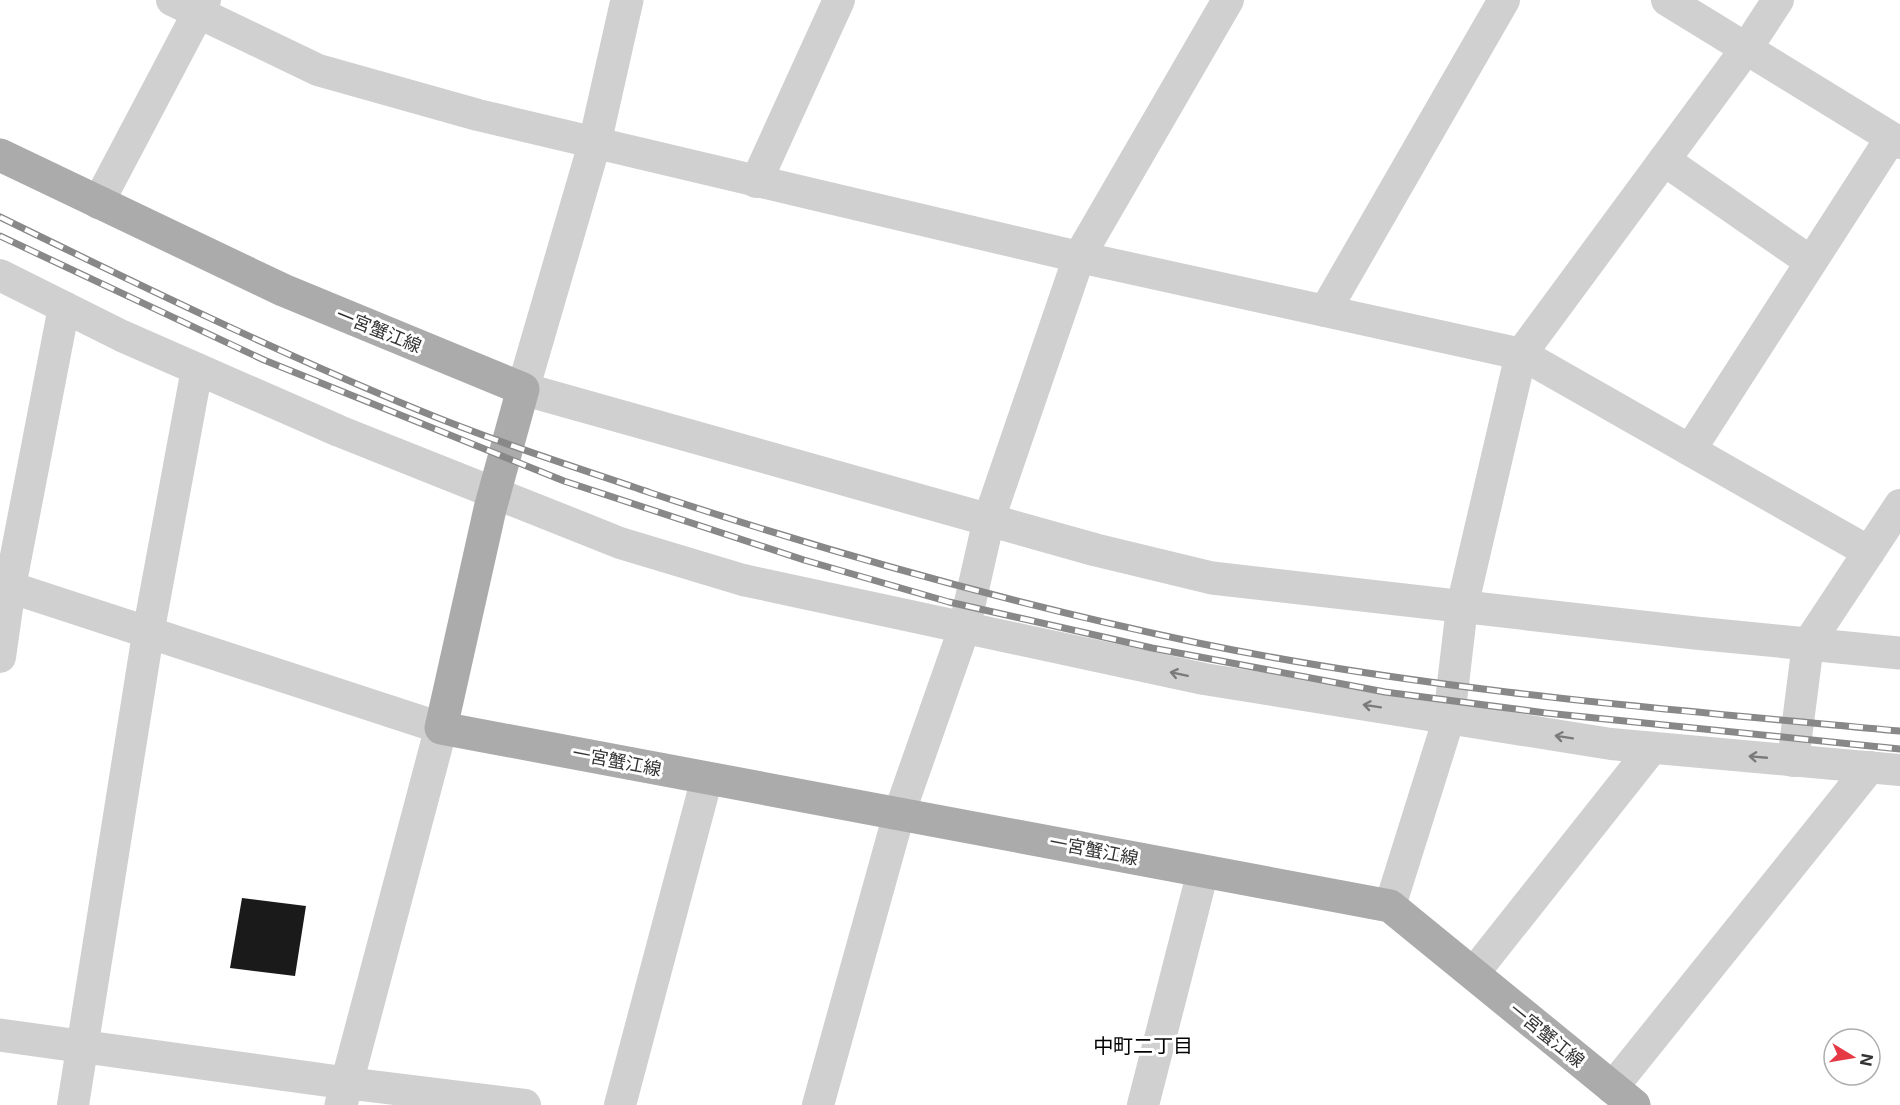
<svg xmlns="http://www.w3.org/2000/svg" width="1900" height="1105" font-family="Inter,'Noto Sans JP',sans-serif">
	<style>
		.building { fill: #1a1a1a }
		.lines { fill: none; stroke-linecap: round; stroke-linejoin: round }
		.minor { stroke: #d0d0d0; stroke-width: 32 }
		.tertiary { stroke: #d0d0d0; stroke-width: 33 }
		.primary { stroke: #ababab; stroke-width: 33 }
		.rail-casing { stroke: #888; stroke-width: 7 }
		.rail { stroke: #fff; stroke-width: 4.5; stroke-dasharray: 14; stroke-linecap: butt }
		.oneway { stroke: #7a7a7a }
		.labels { text-anchor: middle; dominant-baseline: central; stroke-width: 6; stroke-linejoin: round; paint-order: stroke }
		.street-label { font-size: 18px; fill: #333; stroke: #fff }
		.neighbourhood-label { font-size: 20px; fill: #000; stroke: #fff }
	</style>
	<rect width="100%" height="100%" fill="#fff"/>
	<path class="building" d="M242 898 306 906 295 976 230 968Z"/>
	<g class="lines">
		<g class="minor">
			<path d="M172 0 318 70 478 115 1079 257 1521 354 1869 552"/>
			<path d="M1667 0 1900 143"/>
			<path d="M1664 160 1811 262"/>
			<path d="M756 182 839 0"/>
			<path d="M98 203 205 0"/>
			<path d="M0 275 122 336 339 431 620 543 743 580 1204 679 1611 744 1900 770"/>
			<path d="M1325 311 1504 0"/>
			<path d="M1690 450 1891 138"/>
			<path d="M0 584 441 728"/>
			<path d="M0 657 10 587 64 307"/>
			<path d="M1793 761 1808 644 1900 505"/>
			<path d="M1390 906 1449 718 1462 607 1521 354 1746 49 1778 0"/>
			<path d="M1473 974 1652 748"/>
			<path d="M346 1083 525 1105"/>
			<path d="M1612 1088 1870 767"/>
			<path d="M73 1105 148 634 197 369"/>
			<path d="M620 1105 707 778"/>
			<path d="M818 1105 899 814 964 629 989 519 1079 257 1228 0"/>
			<path d="M1143 1105 1203 871"/>
		</g>
		<g class="tertiary">
			<path d="M627 0 595 142 523 389 1096 550 1212 578 1695 633 1900 653"/>
			<path d="M0 1035 346 1083"/>
			<path d="M341 1105 441 728"/>
		</g>
		<path class="primary" d="M0 155 283 290 523 389 490 509 441 728 1390 906 1634 1105"/>
		<g class="rail-casing">
			<g id="rail">
				<path d="M0 217C137 284 275 351 416 409 493 441 572 466 651 493 831 553 1012 604 1198 643 1430 691 1665 709 1900 731"/>
				<path d="M0 236 264 360 564 481 804 560 949 602 1152 648 1385 692 1546 713 1900 749"/>
			</g>
		</g>
		<use href="#rail" class="rail"/>
	</g>
	<defs><path id="oneway-shaft" d="M-6 0H5M1.5-3L5.5 0L1.5 3" fill="none" stroke-width="1.6" stroke-linecap="round" stroke-linejoin="round" transform="scale(1.5)"/></defs>
	<g class="oneway">
		<use href="#oneway-shaft" transform="translate(1179 674) rotate(-168)"/>
		<use href="#oneway-shaft" transform="translate(1372 706) rotate(-171)"/>
		<use href="#oneway-shaft" transform="translate(1564 737) rotate(-171)"/>
		<use href="#oneway-shaft" transform="translate(1758 757) rotate(-175)"/>
	</g>
	<g class="labels">
		<g class="street-label">
			<text transform="translate(379 330) rotate(22)">一宮蟹江線</text>
			<text transform="translate(617 761) rotate(11)">一宮蟹江線</text>
			<text transform="translate(1094 850) rotate(11)">一宮蟹江線</text>
			<text transform="translate(1547 1035) rotate(39)">一宮蟹江線</text>
		</g>
		<g class="neighbourhood-label">
			<text x="1143" y="1046">中町二丁目</text>
		</g>
	</g>
	<g transform="translate(1852 1057) rotate(101)"><circle r="28" fill="#ffffff" stroke="#adadad" stroke-width="1.5"/>
	<path d="M0-4.5L10 22L0 15L-10 22Z" fill="#e63946"/>
	<text y="-9" font-size="16" font-weight="bold" text-anchor="middle" fill="#333333">N</text>
	</g>
</svg>
